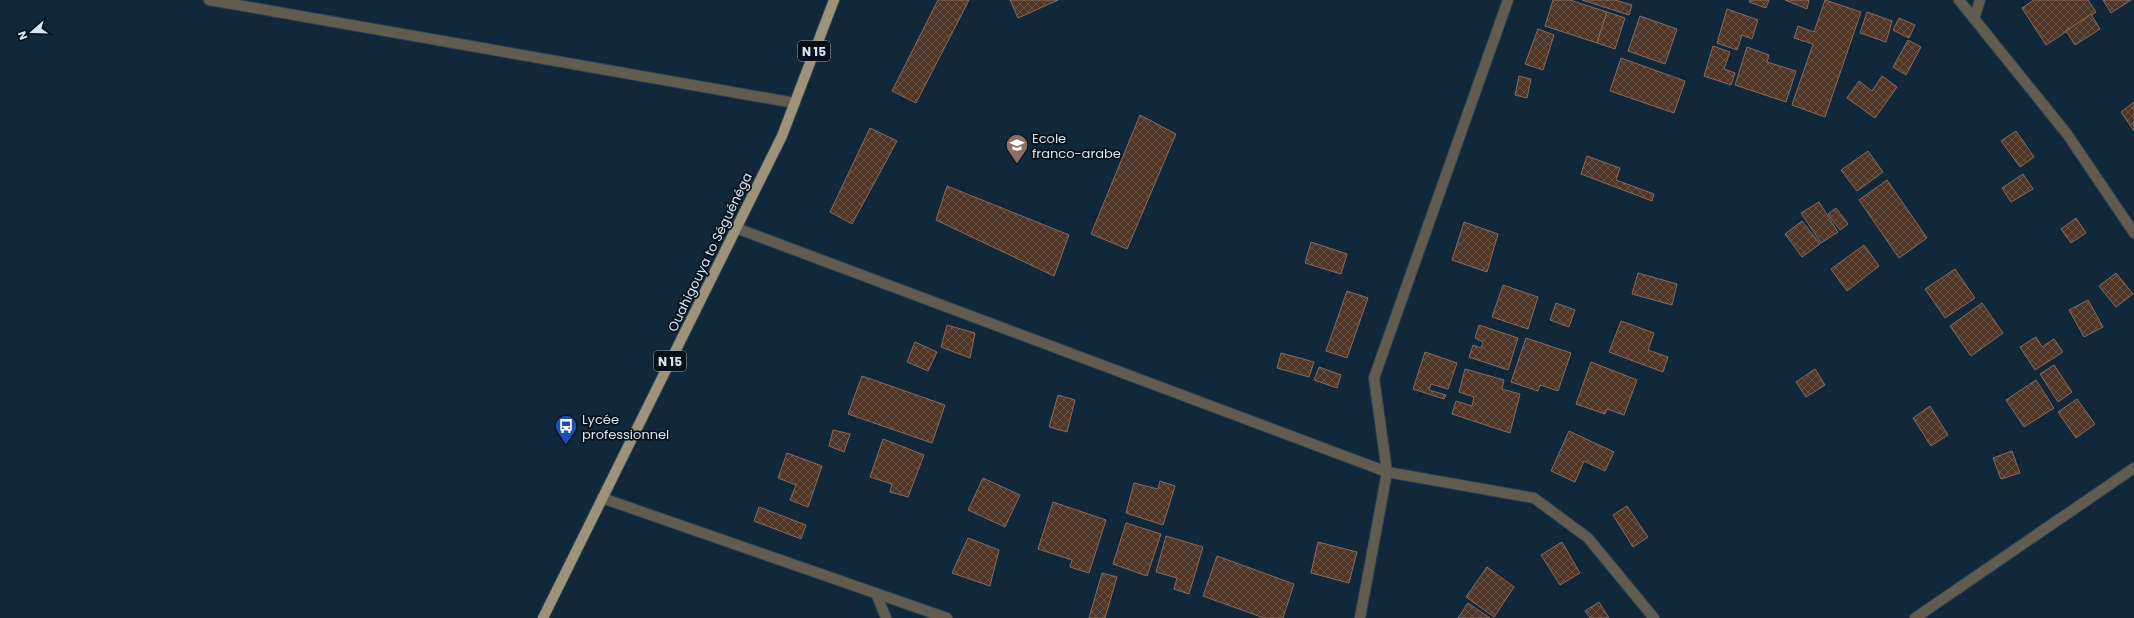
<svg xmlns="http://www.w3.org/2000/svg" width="2134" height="618" font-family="Poppins,sans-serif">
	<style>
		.building { fill: url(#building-cross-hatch); stroke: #896b5c }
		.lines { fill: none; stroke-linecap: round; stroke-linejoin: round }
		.minor-casing { stroke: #2d4354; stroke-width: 12 }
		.major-casing { stroke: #2d4354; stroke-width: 12 }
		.minor { stroke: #625c50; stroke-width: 10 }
		.major { stroke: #9e9279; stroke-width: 10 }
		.labels { text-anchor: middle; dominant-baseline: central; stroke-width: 3.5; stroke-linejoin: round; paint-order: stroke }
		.shield { fill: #061018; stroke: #99a6b1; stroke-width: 1 }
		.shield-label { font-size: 12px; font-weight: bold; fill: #d8e6f2 }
		.poi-label { font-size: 13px; fill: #d8e6f2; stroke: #061018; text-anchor: start }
		.street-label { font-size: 13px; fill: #d8e6f2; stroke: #061018 }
	</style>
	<defs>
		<pattern id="building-cross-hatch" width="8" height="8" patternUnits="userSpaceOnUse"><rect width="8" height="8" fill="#4f3526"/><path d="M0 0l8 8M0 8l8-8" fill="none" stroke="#685246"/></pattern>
	</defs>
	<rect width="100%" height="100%" fill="#11283a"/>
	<g class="building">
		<path d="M938 0H969L916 103 892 91Z"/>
		<path d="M1010 0H1058L1018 18Z"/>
		<path d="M1553 0H1570L1607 12 1597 43 1545 26Z"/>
		<path d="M1582 0H1615L1632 5 1629 15Z"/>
		<path d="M1750 0H1769L1766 8 1749 2Z"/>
		<path d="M1785 0H1809L1807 9Z"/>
		<path d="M1825 0 1861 12 1825 117 1792 105 1813 44 1794 38 1798 26 1814 32Z"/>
		<path d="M2034 0H2088L2096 12 2046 45 2022 8Z"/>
		<path d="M2103 0H2131L2111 13Z"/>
		<path d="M1727 9 1758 20 1752 39 1742 35 1737 50 1717 43Z"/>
		<path d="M1607 12 1625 18 1615 49 1597 43Z"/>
		<path d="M1867 12 1892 21 1886 42 1860 33Z"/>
		<path d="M2091 14 2100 29 2075 45 2066 31Z"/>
		<path d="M1640 16 1677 29 1665 64 1628 51Z"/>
		<path d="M1899 18 1915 25 1909 38 1893 30Z"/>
		<path d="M1538 29 1554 35 1543 70 1525 64Z"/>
		<path d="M1908 40 1921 47 1906 75 1893 67Z"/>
		<path d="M1713 46 1730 52 1724 69 1735 73 1731 85 1704 76Z"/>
		<path d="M1747 47 1769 55 1767 62 1796 71 1786 102 1735 85Z"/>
		<path d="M1621 58 1685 81 1674 113 1610 91Z"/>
		<path d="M1519 76 1531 79 1527 98 1515 95Z"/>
		<path d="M1882 76 1897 87 1875 118 1847 98 1859 81 1872 91Z"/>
		<path d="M2134 102V131L2121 112Z"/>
		<path d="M1140 115 1176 134 1127 249 1091 234Z"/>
		<path d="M870 128 897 141 852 224 830 212Z"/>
		<path d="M2016 131 2034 157 2020 167 2001 141Z"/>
		<path d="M1868 151 1883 172 1857 191 1841 170Z"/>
		<path d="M1587 156 1620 168 1616 180 1654 194 1652 201 1581 174Z"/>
		<path d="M2023 174 2033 189 2011 202 2002 188Z"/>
		<path d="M1887 180 1927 238 1899 258 1859 200Z"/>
		<path d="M947 186 1069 235 1054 276 936 220Z"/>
		<path d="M1819 202 1838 232 1821 243 1801 213Z"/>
		<path d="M1836 208 1848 224 1840 230 1828 214Z"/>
		<path d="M2076 218 2086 233 2071 243 2061 229Z"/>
		<path d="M1802 221 1820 244 1802 257 1785 234Z"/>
		<path d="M1464 222 1498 234 1487 272 1452 260Z"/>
		<path d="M1311 242 1347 254 1341 274 1305 263Z"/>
		<path d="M1864 245 1879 266 1847 291 1831 269Z"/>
		<path d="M1955 269 1975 298 1945 318 1925 289Z"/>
		<path d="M1638 273 1677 284 1672 305 1632 294Z"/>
		<path d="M2116 273 2133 294 2116 307 2099 286Z"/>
		<path d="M1503 285 1538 297 1528 329 1492 317Z"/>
		<path d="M1347 291 1368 298 1347 358 1326 351Z"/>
		<path d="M2088 300 2103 327 2084 337 2069 310Z"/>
		<path d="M1556 303 1575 310 1569 327 1550 320Z"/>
		<path d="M1982 303 2003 333 1971 356 1950 326Z"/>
		<path d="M1621 321 1654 333 1648 350 1668 357 1663 372 1609 352Z"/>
		<path d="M947 325 975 333 970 358 941 347Z"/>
		<path d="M1479 325 1518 338 1508 370 1469 357 1473 345 1481 348 1483 342 1475 338Z"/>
		<path d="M2036 337 2042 347 2054 339 2063 352 2035 370 2020 347Z"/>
		<path d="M1526 338 1571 353 1558 391 1540 385 1538 391 1511 382Z"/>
		<path d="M915 342 937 352 928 371 907 362Z"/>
		<path d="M1425 352 1457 363 1448 389 1431 384 1429 390 1446 395 1444 399 1413 389Z"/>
		<path d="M1281 353 1314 362 1309 377 1277 368Z"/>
		<path d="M1591 362 1637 380 1624 415 1607 409 1605 414 1576 404Z"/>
		<path d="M2054 365 2072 392 2058 402 2040 374Z"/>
		<path d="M1319 367 1341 375 1337 388 1314 380Z"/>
		<path d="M1465 369 1504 380 1502 389 1520 394 1510 433 1452 414 1456 401 1472 406 1474 397 1459 392Z"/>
		<path d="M1815 369 1825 385 1806 397 1796 382Z"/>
		<path d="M862 376 945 405 932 443 848 414Z"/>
		<path d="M2036 380 2054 408 2024 427 2006 400Z"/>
		<path d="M1058 395 1075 400 1067 432 1049 427Z"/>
		<path d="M2077 399 2095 424 2076 438 2058 412Z"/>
		<path d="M1930 406 1948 435 1931 446 1913 418Z"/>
		<path d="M833 430 850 434 844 452 829 446Z"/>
		<path d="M1569 431 1614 452 1605 471 1584 461 1575 482 1551 471Z"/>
		<path d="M883 439 924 455 908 497 890 492 892 484 870 477Z"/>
		<path d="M2012 451 2020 473 2001 479 1993 458Z"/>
		<path d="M787 453 822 466 808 507 790 500 796 485 778 478Z"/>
		<path d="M983 478 1020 495 1005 527 968 510Z"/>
		<path d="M1160 481 1175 486 1163 525 1126 513 1134 483 1158 489Z"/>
		<path d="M1053 502 1106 520 1089 573 1070 567 1072 560 1038 549Z"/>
		<path d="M1627 506 1648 537 1633 547 1613 515Z"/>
		<path d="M759 507 806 525 801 539 754 521Z"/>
		<path d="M1126 523 1161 534 1147 576 1113 564Z"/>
		<path d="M1166 536 1203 547 1189 594 1174 589 1177 578 1156 572Z"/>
		<path d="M968 538 999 550 990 586 952 573Z"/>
		<path d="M1318 542 1357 552 1349 583 1311 573Z"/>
		<path d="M1562 542 1580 573 1560 585 1541 555Z"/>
		<path d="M1217 556 1294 584 1283 618H1264L1203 596Z"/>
		<path d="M1487 567 1514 587 1494 617 1466 597Z"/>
		<path d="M1102 573 1117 577 1105 618H1089Z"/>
		<path d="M1599 602 1609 618H1590L1585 611Z"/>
		<path d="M1468 603 1490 618H1458Z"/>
	</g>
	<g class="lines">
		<g class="minor-casing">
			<g id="minor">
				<path d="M209 0 795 103"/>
				<path d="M1959 0 2067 134 2134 233"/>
				<path d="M1974 19 1980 0"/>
				<path d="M736 228 1387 472 1534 498 1588 538 1654 618"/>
				<path d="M602 498 947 618"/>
				<path d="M876 593 886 618"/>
				<path d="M1360 618 1387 472 1374 378 1508 0"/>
				<path d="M1915 618 2134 468"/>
			</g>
		</g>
		<g class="major-casing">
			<path id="major" d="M543 618 782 136 834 0"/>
		</g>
		<use href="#minor" class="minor"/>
		<use href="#major" class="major"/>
	</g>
	<defs>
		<g id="school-pin" transform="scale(1.15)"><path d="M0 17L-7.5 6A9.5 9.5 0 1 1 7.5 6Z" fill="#8d6e63" stroke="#061018"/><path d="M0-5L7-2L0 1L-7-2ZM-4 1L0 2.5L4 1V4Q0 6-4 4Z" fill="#fff"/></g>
		<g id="bus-pin" transform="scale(1.15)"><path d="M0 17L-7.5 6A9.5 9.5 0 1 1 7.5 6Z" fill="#1a4fb4" stroke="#061018"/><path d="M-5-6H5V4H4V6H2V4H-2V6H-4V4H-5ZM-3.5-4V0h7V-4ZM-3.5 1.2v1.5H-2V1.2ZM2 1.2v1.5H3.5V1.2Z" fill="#fff"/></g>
	</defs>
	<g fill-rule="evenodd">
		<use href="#school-pin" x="1017" y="145"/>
		<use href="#bus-pin" x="566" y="426"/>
	</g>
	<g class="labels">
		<g class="shield">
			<rect x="798" y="41" width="32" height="20" rx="3"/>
			<rect x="654" y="351" width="32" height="20" rx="3"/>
		</g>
		<g class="shield-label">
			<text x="814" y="51">N 15</text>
			<text x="670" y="361">N 15</text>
		</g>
		<g class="poi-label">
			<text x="1032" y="138">Ecole<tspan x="1032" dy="15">franco-arabe</tspan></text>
			<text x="582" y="419">Lycée<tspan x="582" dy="15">professionnel</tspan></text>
		</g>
		<g class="street-label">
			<text transform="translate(710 252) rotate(-64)">Ouahigouya to Séguénéga</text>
		</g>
	</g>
	<g transform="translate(32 32) rotate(250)" stroke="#061018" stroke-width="3" paint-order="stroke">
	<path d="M0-3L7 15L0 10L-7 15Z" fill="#d8e6f2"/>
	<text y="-6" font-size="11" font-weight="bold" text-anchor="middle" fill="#d8e6f2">N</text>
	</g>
</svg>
